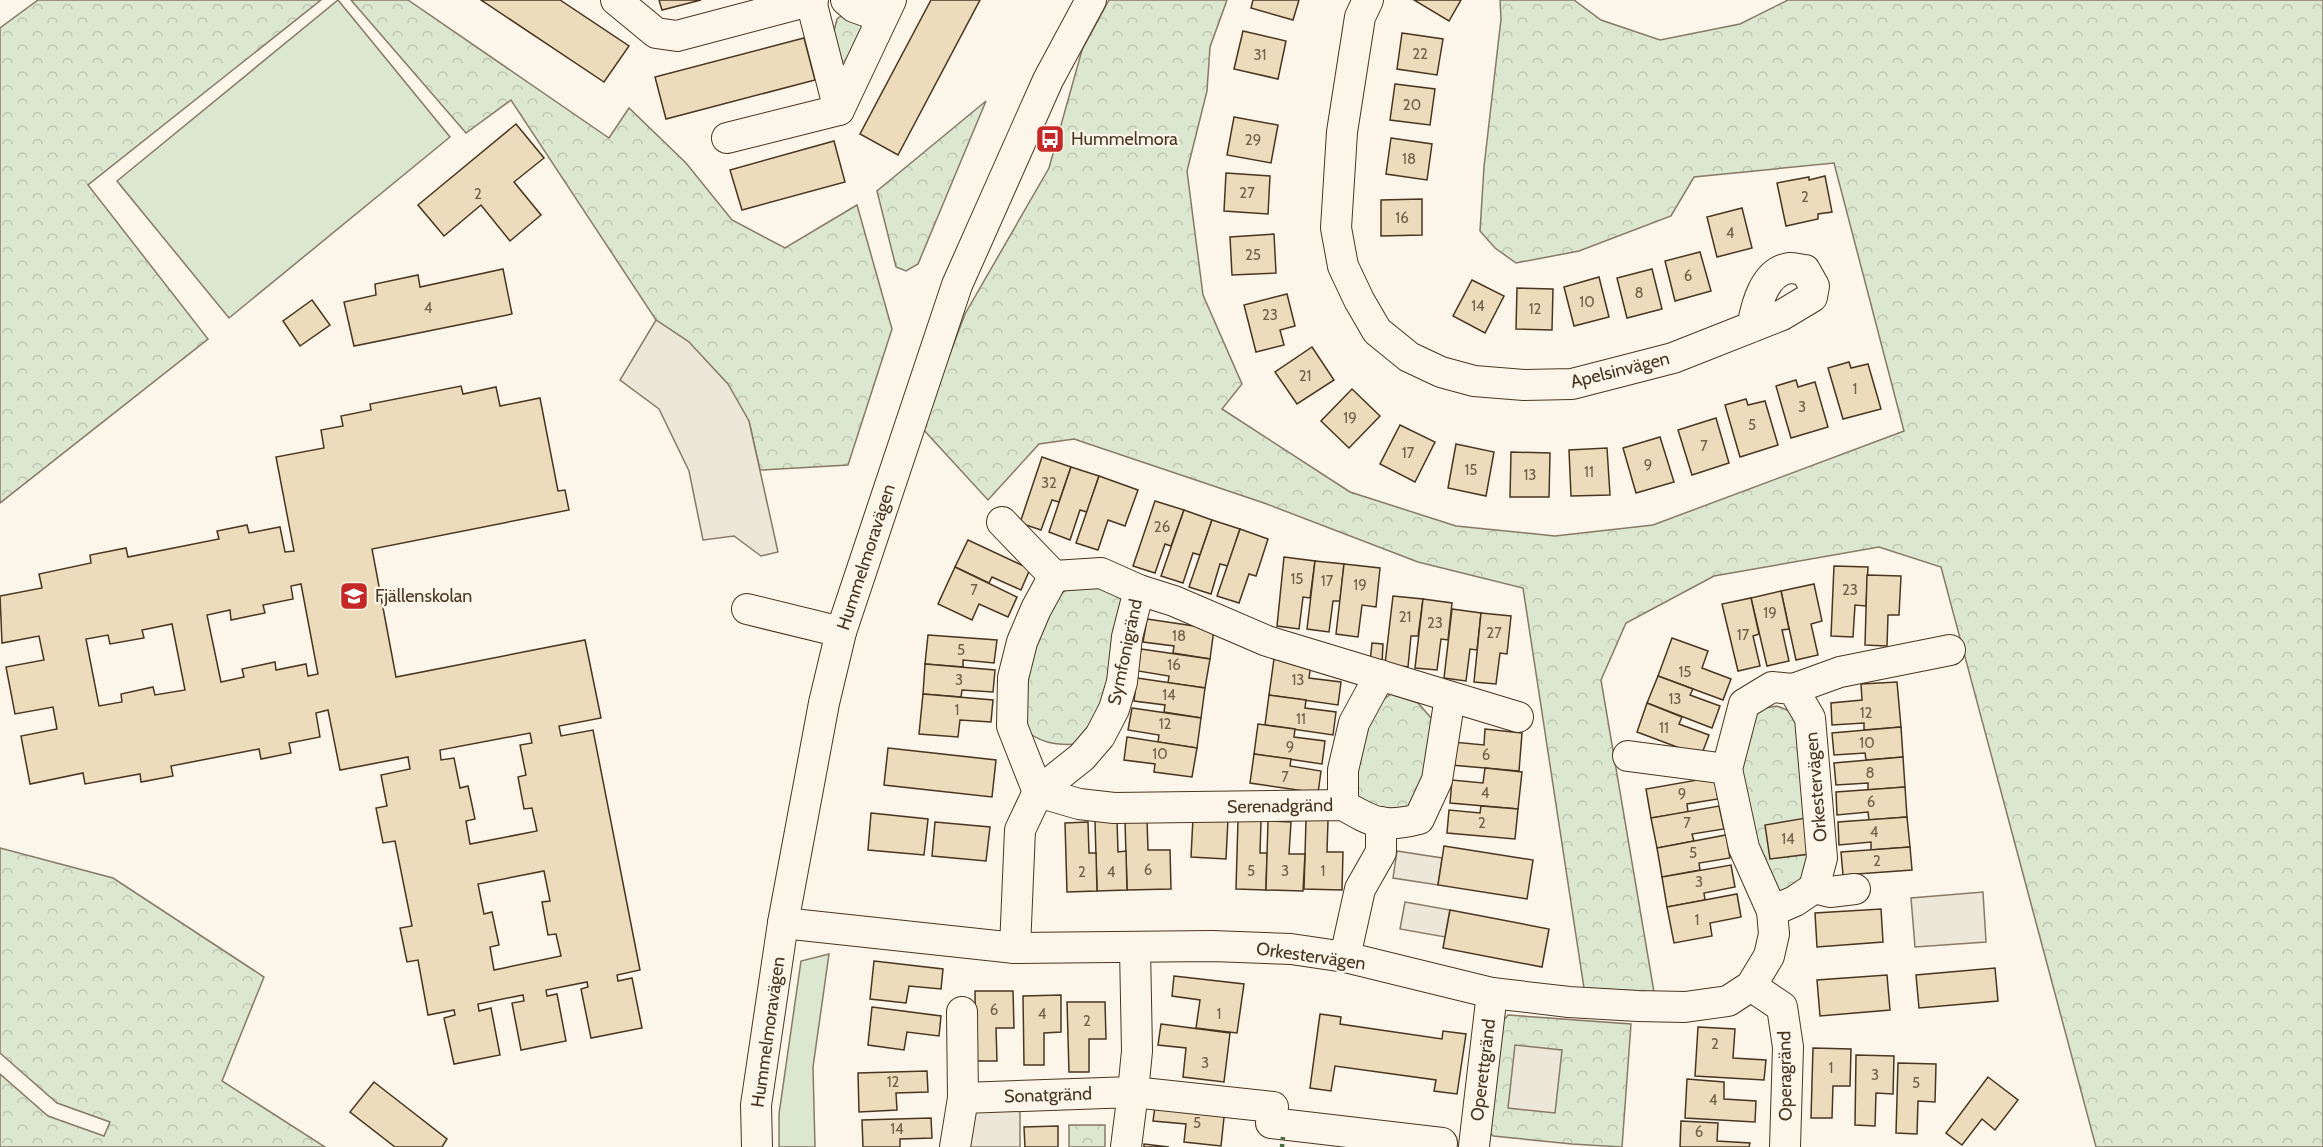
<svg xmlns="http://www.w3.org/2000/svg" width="2323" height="1147" font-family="Cabin,sans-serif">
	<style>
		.grass { fill: #dce7d0; stroke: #887966; stroke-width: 1.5 }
		.forest { fill: url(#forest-crowns); stroke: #887966; stroke-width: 1.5 }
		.parking { fill: #ede7d9; stroke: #887966; stroke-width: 1.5 }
		.building { fill: #ecdcbc; stroke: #4a3520; stroke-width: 1.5; fill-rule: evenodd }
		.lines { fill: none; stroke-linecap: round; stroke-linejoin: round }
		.minor-casing { stroke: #4a3520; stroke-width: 32 }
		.minor { stroke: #fbf6e9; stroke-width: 30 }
		.hedge { stroke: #436837; stroke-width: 4.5; stroke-dasharray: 3 4.5; stroke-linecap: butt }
		.labels { text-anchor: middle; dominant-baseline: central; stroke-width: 4.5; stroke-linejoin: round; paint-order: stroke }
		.number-label { font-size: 15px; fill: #725f47 }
		.poi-label { font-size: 18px; fill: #4a3520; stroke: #fbf6e9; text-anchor: start }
		.street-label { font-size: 18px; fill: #4a3520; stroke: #fbf6e9 }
	</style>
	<defs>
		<pattern id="forest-crowns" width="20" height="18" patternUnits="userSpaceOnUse" patternTransform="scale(1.5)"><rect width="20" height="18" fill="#dce7d0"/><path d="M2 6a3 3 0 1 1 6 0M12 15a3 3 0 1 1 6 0" fill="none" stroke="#bec7b2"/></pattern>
	</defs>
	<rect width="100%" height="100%" fill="#fbf6e9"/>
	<g class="grass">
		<path d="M338 0 450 137 229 318 117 181Z"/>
		<path d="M829 954 813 1067 815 1147H779V1114L801 961Z"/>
	</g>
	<g class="forest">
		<path d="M38 0H321L88 185 208 339 0 503V28Z"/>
		<path d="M351 0H408L609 138 629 108 686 163 732 220 785 248 857 205 892 329 848 465 760 470 749 421 689 342 656 320 511 100 466 133Z"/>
		<path d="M1109 0H1227L1210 47 1207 91 1187 171 1203 295 1242 384 1222 409 1350 492 1456 526 1555 536 1653 525 1904 431 1834 163 1694 177 1671 216 1579 251 1516 263 1495 248 1480 231 1484 167 1501 19 1500 0H1574L1601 20 1660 40 1740 24 1788 0H2323V1147H2096L1941 567 1879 547 1714 576 1626 623 1601 680 1654 992 1584 988 1523 588 1418 562 1264 503 1074 439 1039 444 988 500 922 428 965 314 1049 168 1082 50Z"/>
		<path d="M847 12 871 25 843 71 833 35 837 19Z"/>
		<path d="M986 101 918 264 906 271 896 267 877 191Z"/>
		<path d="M1080 581 1112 587 1125 602 1108 702 1078 744C1055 746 1037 742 1020 726L1028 658 1053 599Z"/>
		<path d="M1391 694 1418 703 1432 719 1420 801 1404 809 1368 807 1352 796 1363 722 1374 706Z"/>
		<path d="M1777 706 1792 712 1805 734 1816 857 1793 892 1772 901 1751 842 1740 763 1748 728 1760 709Z"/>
		<path d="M0 848 113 878 264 977 222 1081 325 1147H0V1074L48 1116 104 1136 110 1122 57 1103 0 1053Z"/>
		<path d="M1508 1015 1631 1024 1622 1147 1572 1144 1493 1136 1483 1125 1494 1031Z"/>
		<rect x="1069" y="1125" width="36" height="22"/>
	</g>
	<g class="parking">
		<path d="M656 320 689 342 728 384 749 421 778 552 761 556 734 536 703 540 689 471 659 409 620 380Z"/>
		<path d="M1397 851 1442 858 1438 885 1393 878Z"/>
		<path d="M1983 892 1986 942 1915 947 1911 898Z"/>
		<path d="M1405 902 1450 910 1445 937 1400 929Z"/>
		<path d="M1515 1045 1562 1050 1555 1113 1508 1108Z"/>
		<path d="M1020 1105V1147H967V1122L979 1108Z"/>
	</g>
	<g class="building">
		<path d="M481 0H560L629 46 604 82Z"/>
		<path d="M659 0H701L662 10Z"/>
		<path d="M931 0H980L898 155 860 134Z"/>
		<path d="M1253 0H1299L1293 20 1251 8Z"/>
		<path d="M1414 0H1461L1449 21Z"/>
		<path d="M1243 31 1286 41 1278 79 1234 69Z"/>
		<path d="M1402 33 1443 39 1437 75 1397 69Z"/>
		<path d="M804 38 815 80 666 119 655 77Z"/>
		<path d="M1395 84 1435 89 1430 125 1390 120Z"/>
		<path d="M1234 117 1278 125 1271 163 1227 155Z"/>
		<path d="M516 124 544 158 514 182 541 215 510 241 481 205 444 236 418 205Z"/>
		<path d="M1391 138 1432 144 1427 180 1386 174Z"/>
		<path d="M834 141 845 182 742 210 730 170Z"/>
		<path d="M1226 173 1270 176 1268 214 1224 211Z"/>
		<path d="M1825 176 1832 212 1818 214V219L1786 226 1777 183 1809 177V180Z"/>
		<path d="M1422 199V235L1381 236V200Z"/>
		<path d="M1742 208 1752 248 1717 257 1707 217Z"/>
		<path d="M1274 234 1276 273 1232 275 1230 237Z"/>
		<path d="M1700 252 1711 291 1675 301 1665 261Z"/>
		<path d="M503 269 512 314 354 346 344 302 376 295 375 284 418 275 420 287Z"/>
		<path d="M1652 269 1662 309 1627 318 1617 278Z"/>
		<path d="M1599 277 1609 317 1574 326 1564 287Z"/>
		<path d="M1472 280 1504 296 1485 333 1453 316Z"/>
		<path d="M1517 288 1553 289 1552 330 1516 329Z"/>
		<path d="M1287 294 1295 326 1280 330 1284 345 1256 352 1244 305Z"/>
		<path d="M312 300 330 325 300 346 283 321Z"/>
		<path d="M1312 347 1334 380 1297 404 1275 372Z"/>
		<path d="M1849 362 1851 368 1868 364 1881 409 1843 419 1828 368Z"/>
		<path d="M1796 380 1798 387 1815 382 1828 427 1791 438 1776 386Z"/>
		<path d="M461 386 463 394 496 387 500 406 540 398 558 491 565 490 569 510 372 549 396 677 585 640 601 718 559 726 561 736 593 730 640 970 617 975 618 981 632 978 642 1028 591 1038 581 989 588 987 587 982 546 990 547 996 557 994 566 1041 521 1050 512 1003 524 1001 523 995 478 1004 479 1011 491 1008 500 1055 454 1064 444 1018 455 1015 454 1010 428 1015 418 960 407 962 400 928 412 926 395 841 383 843 376 808 387 806 381 775 410 769 408 757 340 770 328 710 316 713 320 737 289 743 291 753 261 759 259 749 171 766 173 776 141 782 140 774 85 784 83 773 30 784 21 736 57 729 53 707 15 714 6 667 44 660 39 636 2 643 0 596 42 588 39 574 91 563 90 555 126 548 128 557 219 539 217 531 247 525 249 533 280 527 285 552 294 551 276 457 324 448 321 430 343 426 341 416 371 410 370 404ZM301 584 318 674 308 676 306 664 276 670 275 662 242 669 244 677 221 682 207 615 230 610 231 620 265 613 263 605 293 599 291 586ZM172 624 185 690 155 695 153 687 121 694 122 702 99 706 86 639 108 635 110 644 144 638 142 630ZM530 733 532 743 520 745 526 775 518 777 524 809 532 808 537 831 470 844 466 821 475 819 468 786 460 788 454 758 441 760 440 750ZM544 871 550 901 542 902 548 935 556 934 561 956 494 970 490 947 499 945 492 912 484 914 478 884Z"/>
		<path d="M1352 389 1380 416 1349 448 1321 421Z"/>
		<path d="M1746 399 1748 405 1765 401 1778 445 1740 457 1725 405Z"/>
		<path d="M1716 418 1729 463 1692 475 1678 430Z"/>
		<path d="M1400 425 1435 442 1415 482 1380 464Z"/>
		<path d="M1660 437 1674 482 1636 493 1623 448Z"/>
		<path d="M1456 444 1494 452 1486 496 1448 488Z"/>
		<path d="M1607 448 1610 495 1571 496 1569 450Z"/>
		<path d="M1511 452 1550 453 1549 497H1510Z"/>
		<path d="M1042 457 1071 467 1059 502 1052 500 1041 530 1020 523Z"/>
		<path d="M1071 467 1099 476 1087 512 1080 510 1070 540 1049 532Z"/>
		<path d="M1099 476 1138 490 1125 526 1108 520 1098 550 1076 543Z"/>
		<path d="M1155 501 1184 510 1171 546 1165 544 1155 573 1133 566Z"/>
		<path d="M1184 510 1212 520 1200 555 1193 553 1183 583 1161 576Z"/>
		<path d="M1212 520 1240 529 1228 566 1220 564 1211 594 1189 587Z"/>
		<path d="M1240 529 1268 539 1256 576 1249 574 1239 603 1217 596Z"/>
		<path d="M968 540 1030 569 1021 590 992 577 989 583 955 567Z"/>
		<path d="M1284 557 1315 561 1310 598 1303 597 1299 629 1277 626Z"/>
		<path d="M1315 561 1344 564 1340 601H1333L1329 632 1307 629Z"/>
		<path d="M1344 564 1380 568 1376 607 1362 605 1358 637 1336 634Z"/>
		<path d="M1834 566 1868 567 1866 606 1855 605 1853 637 1831 636Z"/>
		<path d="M955 567 1017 597 1008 617 979 604 972 620 938 604Z"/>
		<path d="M1867 575 1901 576 1899 615H1888L1887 646 1865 645Z"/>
		<path d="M1814 584 1822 621 1811 624 1818 655 1796 660 1781 591Z"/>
		<path d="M1781 591 1789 629 1782 630 1789 661 1767 666 1751 598Z"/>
		<path d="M1393 596 1423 599 1418 636H1411L1408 667 1385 664Z"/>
		<path d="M1751 598 1759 634 1753 636 1760 666 1738 671 1722 604Z"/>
		<path d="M1423 599 1452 603 1448 640 1441 639 1437 670 1415 668Z"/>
		<path d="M1452 609 1481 613 1477 650 1470 649 1466 681 1444 678Z"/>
		<path d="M1481 613 1511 616 1507 654 1500 653 1496 684 1474 682Z"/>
		<path d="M1147 619 1214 629 1210 659 1173 653 1174 646 1143 642Z"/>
		<path d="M928 635 997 640 994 663 963 660V667L925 664Z"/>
		<path d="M1672 638 1708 651 1702 668 1731 679 1723 700 1658 676Z"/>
		<path d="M1372 643 1383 644 1382 663 1370 662Z"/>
		<path d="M1141 649 1210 659 1205 688 1168 683 1169 676 1138 671Z"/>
		<path d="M1274 659 1311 664 1309 678 1341 682 1338 705 1269 695Z"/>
		<path d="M925 664 995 670 993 692 962 690 961 697 923 694Z"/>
		<path d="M1658 676 1693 689 1690 695 1720 706 1712 728 1647 703Z"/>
		<path d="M1137 678 1205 688 1201 718 1164 712 1165 705 1134 701Z"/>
		<path d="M1897 682 1901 727 1864 730V723L1832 725 1831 703 1862 700 1861 684Z"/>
		<path d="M923 694 993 700 991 722 960 720 958 737 919 734Z"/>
		<path d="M1269 695 1306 700 1305 708 1336 712 1333 735 1265 725Z"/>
		<path d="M1647 703 1682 717 1679 724 1709 735 1701 756 1637 732Z"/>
		<path d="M1132 708 1201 718 1197 748 1158 742 1159 735 1128 730Z"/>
		<path d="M1258 724 1295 729 1294 737 1325 741 1322 764 1254 754Z"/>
		<path d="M1901 727 1903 757 1866 760 1865 753 1834 755 1832 733Z"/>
		<path d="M1485 729 1522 733 1519 771 1451 765 1453 742 1484 745Z"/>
		<path d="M1127 737 1197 748 1192 777 1154 772 1155 764 1124 760Z"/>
		<path d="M888 748 996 760 992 797 884 785Z"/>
		<path d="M1254 754 1291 759 1290 766 1321 771 1318 793 1250 783Z"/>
		<path d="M1903 757 1905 787 1868 790V783L1836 785 1834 763Z"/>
		<path d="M1485 768 1522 772 1518 809 1450 803 1452 780 1483 783Z"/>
		<path d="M1714 777 1718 799 1687 804 1688 812 1651 818 1646 789Z"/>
		<path d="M1905 787 1907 817 1869 820 1868 812 1837 815 1836 792Z"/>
		<path d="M1481 806 1518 809 1515 839 1447 833 1449 810 1480 813Z"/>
		<path d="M1719 806 1724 829 1692 834 1694 841 1657 848 1651 818Z"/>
		<path d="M871 813 928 819 924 855 868 850Z"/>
		<path d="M1907 817 1910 847 1871 850V842L1839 845 1838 822Z"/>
		<path d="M1193 818 1228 819 1226 859 1191 857Z"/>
		<path d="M1806 818 1810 854 1770 859 1765 825Z"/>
		<path d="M1147 819 1148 850H1170L1171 889 1127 890 1125 820Z"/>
		<path d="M1117 820 1118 852 1126 851 1127 890 1097 891 1095 821Z"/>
		<path d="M1238 820 1261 821 1260 853H1267L1266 890 1236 889Z"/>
		<path d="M1306 820H1328L1327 852H1343L1342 890 1304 889Z"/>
		<path d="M1268 821 1291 822 1289 854H1305L1303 891 1266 890Z"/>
		<path d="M935 822 990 827 986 861 932 856Z"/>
		<path d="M1088 822 1089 853H1096L1097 891 1067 892 1065 823Z"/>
		<path d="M1726 835 1730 858 1699 863 1700 870 1662 877 1657 848Z"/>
		<path d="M1444 846 1533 860 1527 899 1438 885Z"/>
		<path d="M1910 847 1912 870 1843 875 1841 852Z"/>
		<path d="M1731 865 1735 887 1704 893 1705 900 1667 907 1662 877Z"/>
		<path d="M1737 894 1741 917 1710 923 1712 936 1674 943 1667 907Z"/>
		<path d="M1881 909 1883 942 1817 947 1815 913Z"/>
		<path d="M1450 910 1549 929 1542 967 1443 948Z"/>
		<path d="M874 961 943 969 941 989 909 986 906 1003 870 999Z"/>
		<path d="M1995 968 1998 1001 1919 1008 1916 975Z"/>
		<path d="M1887 975 1890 1010 1820 1016 1817 980Z"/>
		<path d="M1174 976 1244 984 1237 1033 1196 1028 1200 1000 1172 996Z"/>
		<path d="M975 991H1013L1014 1028H996L997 1061H976Z"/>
		<path d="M1061 995V1032L1044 1033V1065H1024L1023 996Z"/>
		<path d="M1067 1002H1105L1106 1039H1089V1072H1069Z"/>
		<path d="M872 1007 941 1016 939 1036 907 1032 904 1050 868 1045Z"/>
		<path d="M1320 1014 1341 1017 1340 1024 1442 1039 1443 1031 1466 1034 1457 1094 1434 1091 1436 1080 1335 1066 1331 1091 1310 1088Z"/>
		<path d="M1161 1024 1230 1033 1224 1082 1183 1077 1186 1048 1158 1045Z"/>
		<path d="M1698 1027 1735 1029 1733 1058 1766 1060 1764 1080 1695 1076Z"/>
		<path d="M1813 1048 1851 1049 1850 1086H1833L1832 1118H1811Z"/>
		<path d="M1856 1055 1894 1056 1893 1094 1876 1093 1875 1126 1855 1125Z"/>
		<path d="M1898 1063 1936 1064 1935 1102 1918 1101 1917 1134 1896 1133Z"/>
		<path d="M927 1071 928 1092 896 1093 897 1110 859 1112 858 1073Z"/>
		<path d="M1988 1077 2018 1100 1995 1130 1982 1119 1962 1145 1946 1133Z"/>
		<path d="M1687 1079 1724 1082V1099L1756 1101 1755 1122 1685 1118Z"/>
		<path d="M374 1082 447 1139 442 1147H395L350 1112Z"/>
		<path d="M1156 1100 1225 1108 1221 1146 1184 1142 1186 1124 1153 1121Z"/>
		<path d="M931 1118 932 1138 900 1139V1147H863L862 1120Z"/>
		<path d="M1681 1121 1718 1123 1717 1141 1750 1143 1749 1147H1680Z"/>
		<path d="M1058 1126V1147H1025L1024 1127Z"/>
		<path d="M1144 1144 1169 1147H1144Z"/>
	</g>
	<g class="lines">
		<g class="minor-casing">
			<g id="minor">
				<path d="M616 0 656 33 677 36 813 0"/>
				<path d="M846 0 854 7 882 17"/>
				<path d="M1368 0 1360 17 1342 132 1336 228 1343 266 1359 300 1377 331 1409 357 1441 372 1474 381 1524 385 1572 384 1673 358 1782 315 1812 297 1814 286 1805 270C1801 270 1795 268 1790 268 1764 271 1756 306 1752 327"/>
				<path d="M839 110 891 0"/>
				<path d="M727 138 839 110 811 1"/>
				<path d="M1002 522 1054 576 1101 573 1139 590 1174 601 1267 641 1518 717"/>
				<path d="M747 609 841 632"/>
				<path d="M1793 689 1840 672 1950 650"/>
				<path d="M1628 756 1727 769"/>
				<path d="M1038 792 1079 804 1114 808 1343 805C1374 823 1384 828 1419 819L1437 780 1450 697"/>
				<path d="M1038 792 1012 726 1013 678 1022 642 1036 609 1054 576"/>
				<path d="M1343 805V770L1354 723 1380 675"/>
				<path d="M1772 911 1795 901 1814 888 1830 892 1855 889"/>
				<path d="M783 923 1015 948 1212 946 1291 949 1345 957 1492 993 1569 1002 1638 1006 1685 1007 1728 1001 1751 986 1769 956 1774 934 1772 911 1744 848 1727 769 1744 704 1772 687 1793 689 1810 718 1822 858 1814 888"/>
				<path d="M1015 948 1020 830 1038 792 1082 757 1100 736 1114 709 1122 682 1127 637 1139 590"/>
				<path d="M1135 948 1137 1051 1133 1092 1273 1107"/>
				<path d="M1345 957 1360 889 1381 852V822"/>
				<path d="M1751 986 1782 1007 1788 1047 1785 1147"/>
				<path d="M963 1098 1133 1092 1126 1147"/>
				<path d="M1271 1123 1442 1143"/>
				<path d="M1474 1146 1492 993"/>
				<path d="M757 1147 756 1105 783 923 824 703 841 632 957 285 1048 80 1091 0"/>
				<path d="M955 1147 963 1098 962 1012"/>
			</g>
		</g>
		<use href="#minor" class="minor"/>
		<path class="hedge" d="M1282 1147 1283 1137"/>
	</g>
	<defs>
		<g id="bus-square" transform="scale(1.5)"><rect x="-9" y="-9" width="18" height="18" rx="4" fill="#c62828" stroke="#fbf6e9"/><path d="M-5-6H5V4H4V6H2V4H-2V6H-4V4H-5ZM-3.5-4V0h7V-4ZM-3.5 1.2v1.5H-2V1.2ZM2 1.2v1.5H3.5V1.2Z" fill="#fff"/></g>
		<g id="school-square" transform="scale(1.5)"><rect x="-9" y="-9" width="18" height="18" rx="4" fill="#c62828" stroke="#fbf6e9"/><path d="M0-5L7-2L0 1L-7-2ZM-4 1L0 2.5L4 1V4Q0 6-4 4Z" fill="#fff"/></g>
	</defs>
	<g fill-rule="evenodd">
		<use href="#bus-square" x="1050" y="139"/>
		<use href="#school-square" x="354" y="596"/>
	</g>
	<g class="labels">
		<g class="number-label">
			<text x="1420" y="54">22</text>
			<text x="1260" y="55">31</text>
			<text x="1412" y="105">20</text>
			<text x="1253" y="140">29</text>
			<text x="1409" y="159">18</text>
			<text x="1247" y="193">27</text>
			<text x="478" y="194">2</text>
			<text x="1805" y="197">2</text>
			<text x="1402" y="218">16</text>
			<text x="1730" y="233">4</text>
			<text x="1253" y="255">25</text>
			<text x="1688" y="276">6</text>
			<text x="1639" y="293">8</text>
			<text x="1587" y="302">10</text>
			<text x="1478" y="306">14</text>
			<text x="428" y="308">4</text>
			<text x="1535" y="309">12</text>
			<text x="1270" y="315">23</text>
			<text x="1305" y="376">21</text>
			<text x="1855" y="389">1</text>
			<text x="1802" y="407">3</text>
			<text x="1350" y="418">19</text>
			<text x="1752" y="425">5</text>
			<text x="1704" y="446">7</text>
			<text x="1408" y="453">17</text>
			<text x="1648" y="465">9</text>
			<text x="1471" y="470">15</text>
			<text x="1589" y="472">11</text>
			<text x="1530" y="475">13</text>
			<text x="1049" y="483">32</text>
			<text x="1162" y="527">26</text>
			<text x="1297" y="579">15</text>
			<text x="1327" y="581">17</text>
			<text x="1360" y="585">19</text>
			<text x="974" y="590">7</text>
			<text x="1850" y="590">23</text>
			<text x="1770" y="613">19</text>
			<text x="1405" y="617">21</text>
			<text x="1435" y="623">23</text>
			<text x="1494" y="633">27</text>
			<text x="1743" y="635">17</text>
			<text x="1179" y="636">18</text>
			<text x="961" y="650">5</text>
			<text x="1174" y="665">16</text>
			<text x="1685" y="672">15</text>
			<text x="959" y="680">3</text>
			<text x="1298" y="680">13</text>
			<text x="1169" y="695">14</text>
			<text x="1675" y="699">13</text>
			<text x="957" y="710">1</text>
			<text x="1866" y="713">12</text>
			<text x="1301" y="719">11</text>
			<text x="1165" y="724">12</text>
			<text x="1664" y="728">11</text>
			<text x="1867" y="743">10</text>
			<text x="1290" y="747">9</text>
			<text x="1160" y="754">10</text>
			<text x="1486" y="755">6</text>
			<text x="1870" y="773">8</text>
			<text x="1285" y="777">7</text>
			<text x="1485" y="793">4</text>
			<text x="1682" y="794">9</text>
			<text x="1871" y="802">6</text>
			<text x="1482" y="823">2</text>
			<text x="1687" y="823">7</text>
			<text x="1874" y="832">4</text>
			<text x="1788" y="839">14</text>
			<text x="1693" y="853">5</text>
			<text x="1877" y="861">2</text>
			<text x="1148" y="870">6</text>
			<text x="1251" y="871">5</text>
			<text x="1285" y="871">3</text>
			<text x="1323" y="871">1</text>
			<text x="1082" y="872">2</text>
			<text x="1111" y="872">4</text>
			<text x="1699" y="882">3</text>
			<text x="1697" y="920">1</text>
			<text x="994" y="1010">6</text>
			<text x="1042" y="1014">4</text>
			<text x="1219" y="1014">1</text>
			<text x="1087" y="1021">2</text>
			<text x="1715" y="1044">2</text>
			<text x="1205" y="1063">3</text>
			<text x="1831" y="1068">1</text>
			<text x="1875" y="1075">3</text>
			<text x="893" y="1082">12</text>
			<text x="1916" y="1083">5</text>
			<text x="1713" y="1100">4</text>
			<text x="1197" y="1123">5</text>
			<text x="897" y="1129">14</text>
			<text x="1699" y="1132">6</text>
		</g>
		<g class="poi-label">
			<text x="1071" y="139">Hummelmora</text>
			<text x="375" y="596">Fjällenskolan</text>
		</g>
		<g class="street-label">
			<text transform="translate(1620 370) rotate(-14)">Apelsinvägen</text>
			<text transform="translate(866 557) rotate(-72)">Hummelmoravägen</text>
			<text transform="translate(1125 652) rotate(-78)">Symfonigränd</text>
			<text transform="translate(1816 787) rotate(-95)">Orkestervägen</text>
			<text transform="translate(1280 806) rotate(-1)">Serenadgränd</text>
			<text transform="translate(1311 956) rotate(8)">Orkestervägen</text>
			<text transform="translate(768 1032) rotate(-82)">Hummelmoravägen</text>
			<text transform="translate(1483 1070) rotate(-83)">Operettgränd</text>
			<text transform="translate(1785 1076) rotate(-91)">Operagränd</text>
			<text transform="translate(1048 1095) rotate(-2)">Sonatgränd</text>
		</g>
	</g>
</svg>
